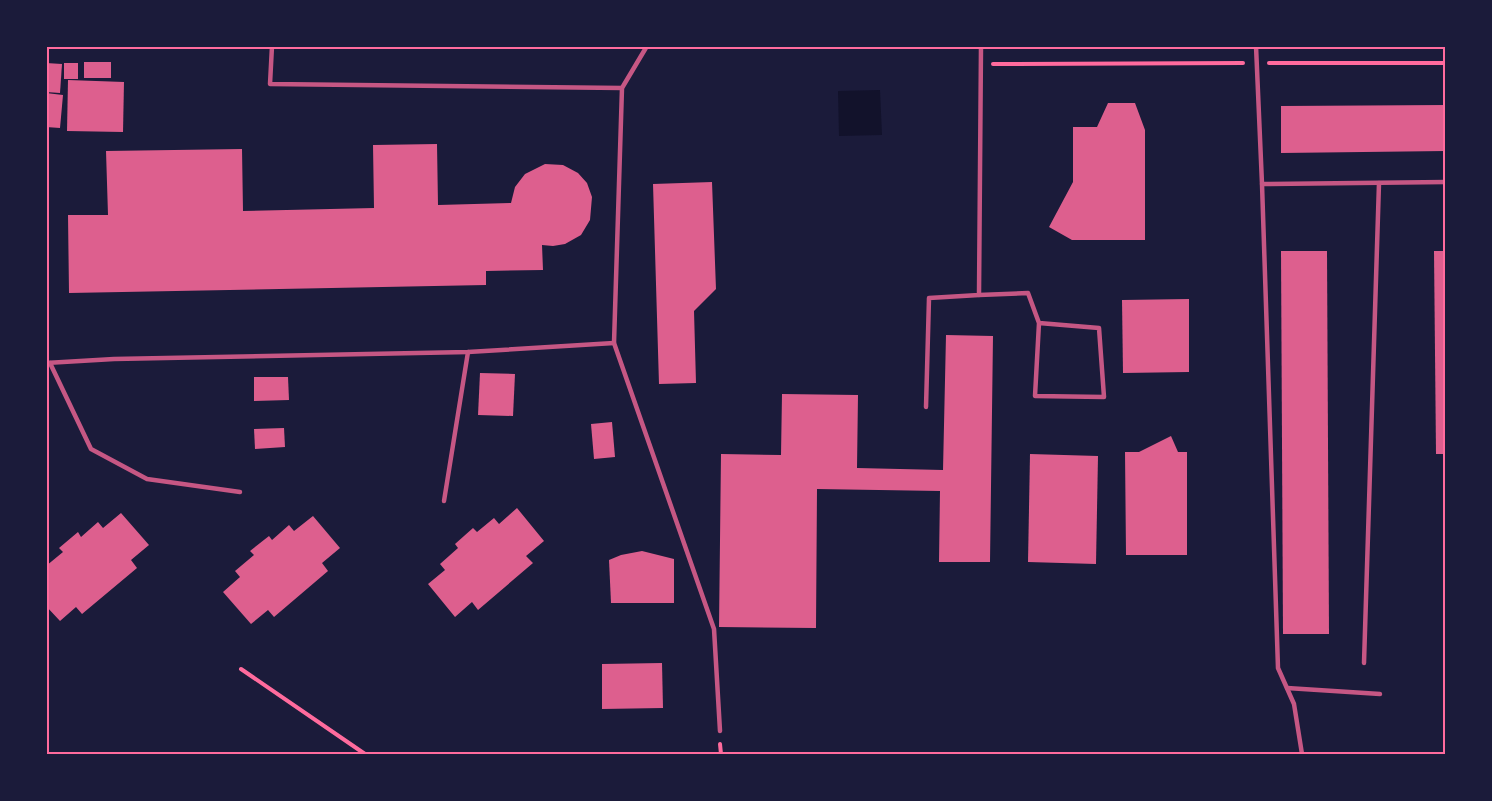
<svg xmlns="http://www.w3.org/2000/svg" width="1492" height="801" font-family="Montserrat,sans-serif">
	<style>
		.water { fill: #12122b }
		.building { fill: #dd5f8e }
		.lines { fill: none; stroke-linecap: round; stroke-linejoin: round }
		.path { stroke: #ff6b9d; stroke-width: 4 }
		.service { stroke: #c65784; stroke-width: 4.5 }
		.neatline { fill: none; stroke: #ff6b9d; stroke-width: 2 }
	</style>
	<rect width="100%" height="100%" fill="#1b1b3a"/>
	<path class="water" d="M880 90 882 135 839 136 838 91Z"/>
	<g class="building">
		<rect x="84" y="62" width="27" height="16"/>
		<path d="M46 63 62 64 60 93 46 92Z"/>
		<rect x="64" y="63" width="14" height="16"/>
		<path d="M68 80 124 82 123 132 67 131Z"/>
		<path d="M46 93 63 95 60 128 46 127Z"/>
		<path d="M1108 103H1135L1145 130V240H1072L1049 227 1073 182V127H1097Z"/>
		<path d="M1446 105V151L1281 153V106Z"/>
		<path d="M437 144 438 205 511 203 515 187 525 174 545 164 563 165 578 173 587 183 592 197 590 220 581 235 565 244 553 246 542 245 543 270 486 271V285L69 293 68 215H108L106 151 242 149 243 211 374 208 373 145Z"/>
		<path d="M712 182 716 289 694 311 696 383 659 384 653 184Z"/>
		<path d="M1281 251H1327L1329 634H1283Z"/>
		<path d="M1434 251H1446V454H1436Z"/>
		<path d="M1189 299V372L1123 373 1122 300Z"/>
		<path d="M946 335 993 336 990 562H939L940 491 817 489 816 628 719 627 721 454 781 455 782 394 858 395 857 468 943 470Z"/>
		<path d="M480 373 515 374 513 416 478 415Z"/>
		<path d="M254 377H288L289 400 254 401Z"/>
		<path d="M612 422 615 457 594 459 591 424Z"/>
		<path d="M284 428 285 447 255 449 254 429Z"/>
		<path d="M1171 436 1178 452H1187V555H1126L1125 452H1139Z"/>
		<path d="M1030 454 1098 456 1096 564 1028 562Z"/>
		<path d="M517 508 544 541 526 556 533 563 478 610 472 602 455 617 428 584 445 570 440 564 458 548 455 544 473 528 477 532 494 518 499 524Z"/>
		<path d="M121 513 149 545 131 560 137 568 82 614 76 607 60 621 46 606V576L49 574 46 571V566L63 552 59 548 78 532 81 537 98 522 103 528Z"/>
		<path d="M313 516 340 548 322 563 328 571 274 617 268 610 251 624 223 592 240 577 235 571 254 555 250 551 269 536 272 540 289 525 294 531Z"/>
		<path d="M642 551 674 559V603H611L609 560 621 555Z"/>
		<path d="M662 663 663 708 602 709V664Z"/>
	</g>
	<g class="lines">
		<g class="path">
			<path d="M1269 63H1446"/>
			<path d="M993 64 1243 63"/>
			<path d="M241 669 365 754"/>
			<path d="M720 744 721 754"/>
		</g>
		<g class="service">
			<path d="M272 46 270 84 622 88"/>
			<path d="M647 46 622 88 614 343 714 629 720 731"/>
			<path d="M1256 46 1262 184 1278 668 1294 704 1302 754"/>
			<path d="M1262 184 1446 182"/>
			<path d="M46 283V330"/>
			<path d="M979 295 1028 293 1039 323 1035 396 1104 397 1099 328 1039 323"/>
			<path d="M46 363 114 359 468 352 614 343"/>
			<path d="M50 363 91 449 147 479 240 492"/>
			<path d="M926 407 929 298 979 295 981 46"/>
			<path d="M444 501 468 352"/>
			<path d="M1364 663 1379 183"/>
			<path d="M1287 688 1380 694"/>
		</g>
	</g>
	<rect width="1492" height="801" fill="none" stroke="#1b1b3a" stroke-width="96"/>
	<rect x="48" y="48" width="1396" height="705" class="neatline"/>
</svg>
